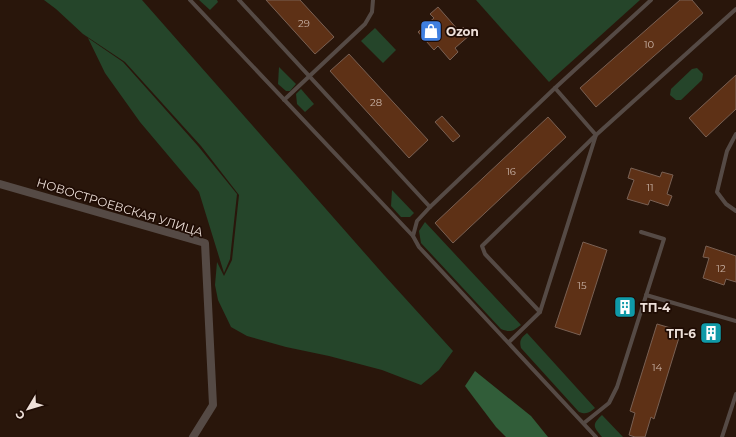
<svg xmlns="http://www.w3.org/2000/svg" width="736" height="437" font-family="Montserrat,sans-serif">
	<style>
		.green { fill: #25452a }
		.forest { fill: #315d39 }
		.building { fill: #5e3116; stroke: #796053 }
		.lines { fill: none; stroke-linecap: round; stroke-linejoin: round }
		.service { stroke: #554a45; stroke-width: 4 }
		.minor { stroke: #554a45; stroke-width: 8 }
		.labels { text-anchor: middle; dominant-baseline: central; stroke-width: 3.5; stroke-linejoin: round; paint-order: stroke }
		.number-label { font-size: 10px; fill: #cab4a8 }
		.poi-label { font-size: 12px; font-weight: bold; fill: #eee0d9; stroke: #1f0c04; text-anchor: start }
		.street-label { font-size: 12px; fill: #eee0d9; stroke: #1f0c04 }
	</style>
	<rect width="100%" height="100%" fill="#29160b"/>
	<g class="green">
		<path d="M44 0H142L384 275 453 351 439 370 421 385 382 370 329 356 286 347 247 336 231 327 218 300 215 285 217 262 224 276 232 260 239 195 201 146 125 62 83 34 56 9Z"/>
		<path d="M199 0H217L218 2 210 10Z"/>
		<path d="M476 0H640L549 82Z"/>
		<path d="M375 28 396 50 383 63 361 41Z"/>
		<path d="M88 38 123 62 198 146 237 194 230 259 224 273 199 192 140 122 105 73Z"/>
		<path d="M279 67 296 84 290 91H286L278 84Z"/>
		<path d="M697 68 703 74 702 80 681 100H676L670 95 671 89 692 69Z"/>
		<path d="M301 89 314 104 305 112 297 104 296 94Z"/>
		<path d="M392 190 414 213 410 217H401L391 206Z"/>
		<path d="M425 222 521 325C513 331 511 333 501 329L421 243 419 231Z"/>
		<path d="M527 333 595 408C590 412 587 415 579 412L521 348C519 340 521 338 527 333Z"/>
		<path d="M602 415 623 437H602C594 427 591 425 602 415Z"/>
	</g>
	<path class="forest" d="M475 371 531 416 548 437H506L496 427 465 386Z"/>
	<g class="building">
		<path d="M266 0H300L334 37 315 54Z"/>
		<path d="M680 0H692L703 13 596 107 580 88Z"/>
		<path d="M438 7 459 31 463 27 470 35 455 48 458 52 450 60 438 46 434 50 418 32 434 18 430 14Z"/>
		<path d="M349 54 428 140 409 158 330 71Z"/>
		<path d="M736 75V109L706 137 689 118Z"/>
		<path d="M442 116 460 136 453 142 435 122Z"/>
		<path d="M548 117 566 137 453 243 435 223Z"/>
		<path d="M631 168 660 177 662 172 673 175 667 194 672 196 668 206 650 200 648 205 627 199 634 180 628 178Z"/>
		<path d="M583 242 607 250 580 335 555 327Z"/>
		<path d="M706 246 736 256V282L726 279 724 285 703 278 709 258 703 257Z"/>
		<path d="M619 300 633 304 630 313 617 309Z"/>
		<path d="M657 324 681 331 654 419 651 417 645 437H635L629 435 635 413 630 411Z"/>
		<path d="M708 324 717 327 713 341 704 338Z"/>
	</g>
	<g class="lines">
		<g class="service">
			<path d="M190 0 413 236"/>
			<path d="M239 0 430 207"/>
			<path d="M284 100 365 24 372 12 373 0"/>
			<path d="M736 134 727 151 717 192 726 204 736 211"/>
			<path d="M646 295 736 321"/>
			<path d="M540 312 485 254 482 246 596 135 736 9"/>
			<path d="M509 342 540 312 596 135 555 88"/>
			<path d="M584 423 609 403 617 387 664 239 641 232"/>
			<path d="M596 437 419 247 413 236 417 221 430 207 555 88 651 0"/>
			<path d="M722 437 736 394"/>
		</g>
		<path class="minor" d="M0 184 205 243 213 405 193 437"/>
	</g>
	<defs>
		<g id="shop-square" transform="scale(1.15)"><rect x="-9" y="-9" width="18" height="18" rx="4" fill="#3f7fe0" stroke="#1f0c04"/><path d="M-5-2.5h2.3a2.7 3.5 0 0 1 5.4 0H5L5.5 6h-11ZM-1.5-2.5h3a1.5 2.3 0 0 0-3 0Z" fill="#fff"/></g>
		<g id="building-square" transform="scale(1.15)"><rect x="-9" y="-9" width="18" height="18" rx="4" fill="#0f9aa8" stroke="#1f0c04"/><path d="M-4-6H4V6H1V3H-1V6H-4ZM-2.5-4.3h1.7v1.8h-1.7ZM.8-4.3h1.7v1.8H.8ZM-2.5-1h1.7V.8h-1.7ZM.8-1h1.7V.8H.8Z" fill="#fff"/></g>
	</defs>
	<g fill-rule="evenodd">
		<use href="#shop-square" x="431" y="31"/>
		<use href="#building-square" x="625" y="307"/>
		<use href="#building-square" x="711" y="333"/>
	</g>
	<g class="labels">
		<g class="number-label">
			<text x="304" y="23">29</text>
			<text x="649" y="44">10</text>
			<text x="376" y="102">28</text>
			<text x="511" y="171">16</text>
			<text x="650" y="187">11</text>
			<text x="721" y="268">12</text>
			<text x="582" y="285">15</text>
			<text x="657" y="367">14</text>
		</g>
		<g class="poi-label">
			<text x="446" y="31">Ozon</text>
			<text x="640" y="307">ТП-4</text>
			<text x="696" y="333" text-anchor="end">ТП-6</text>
		</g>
		<g class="street-label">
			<text transform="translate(120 207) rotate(17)">НОВОСТРОЕВСКАЯ УЛИЦА</text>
		</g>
	</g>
	<g transform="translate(28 409) rotate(232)" stroke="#1f0c04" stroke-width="3" paint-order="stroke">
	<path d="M0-3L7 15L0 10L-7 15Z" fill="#eee0d9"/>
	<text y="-6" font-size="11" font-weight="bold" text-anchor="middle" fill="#eee0d9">С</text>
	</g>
</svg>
